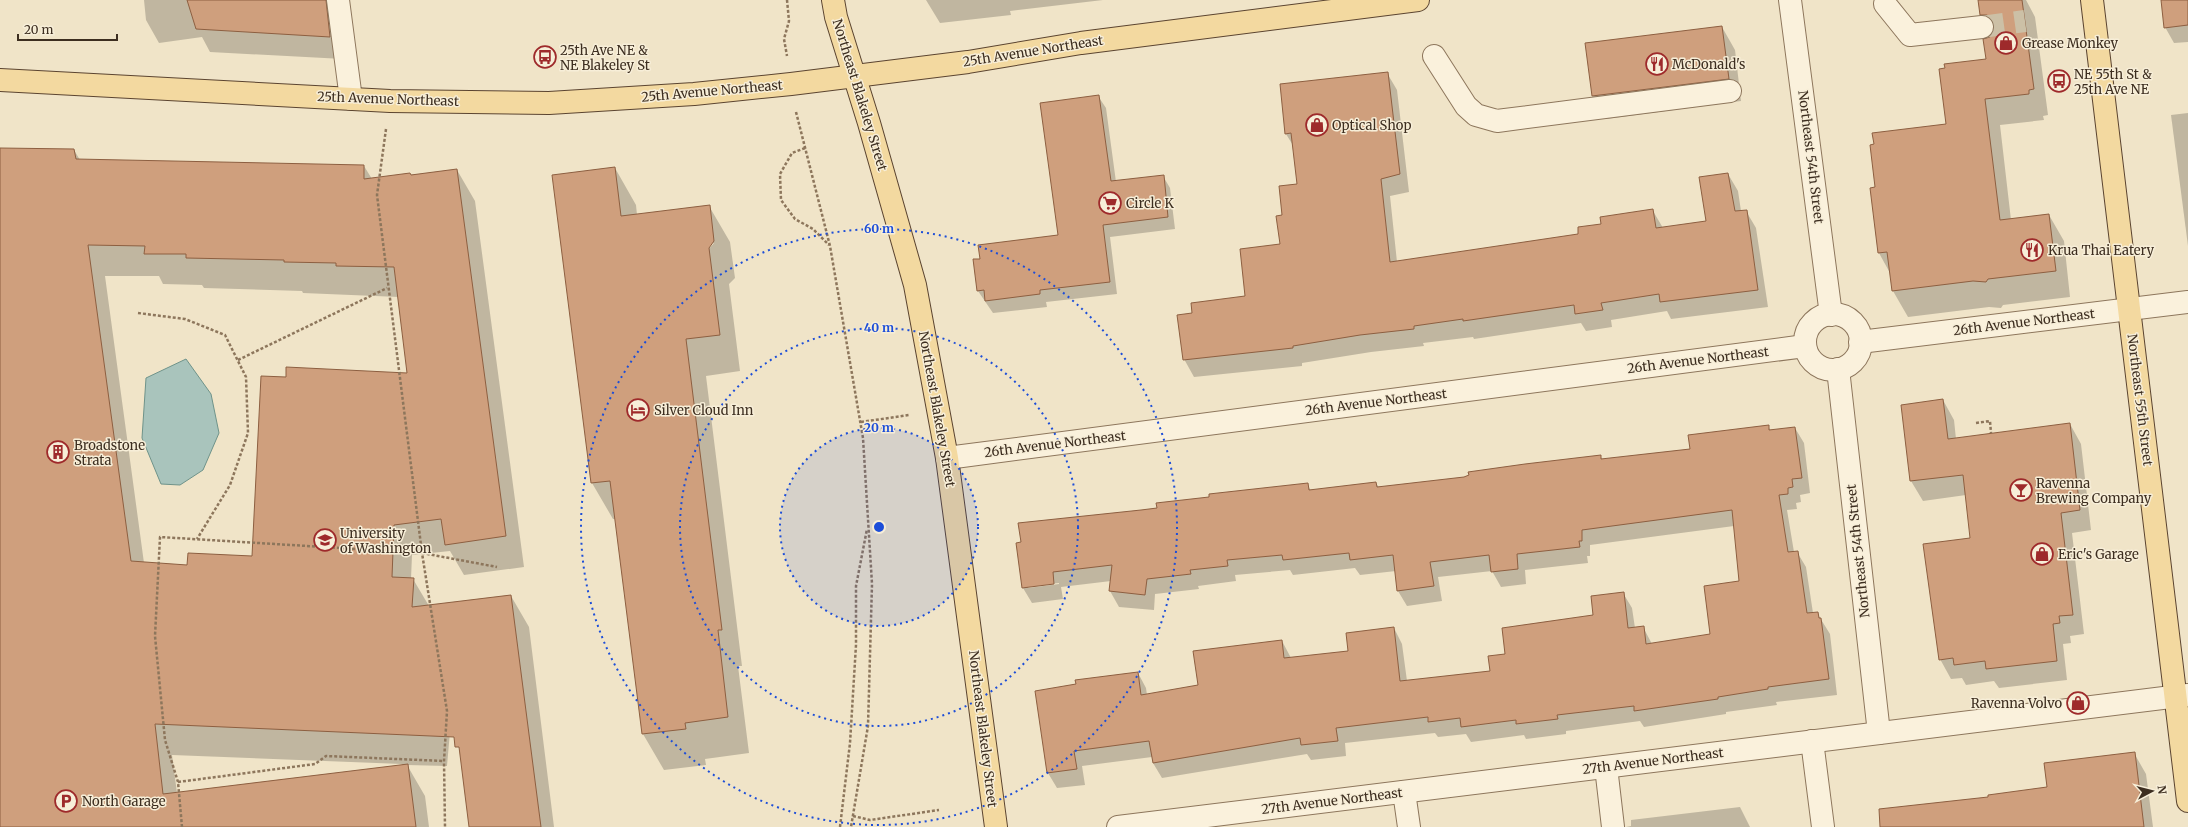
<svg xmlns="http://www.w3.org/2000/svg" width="2188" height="827" font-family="Merriweather,serif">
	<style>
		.water { fill: #a9c4bc; stroke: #6f938a }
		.shadow { fill: #0003; fill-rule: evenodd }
		.building { fill: #cf9f7d; stroke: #8d5f41; fill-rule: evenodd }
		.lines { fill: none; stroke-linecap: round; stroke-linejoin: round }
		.minor-tunnel { stroke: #ccc0a6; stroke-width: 22; stroke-dasharray: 22 11; stroke-linecap: butt }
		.minor-casing { stroke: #8d765c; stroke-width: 24 }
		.major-casing { stroke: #5b4430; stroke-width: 24 }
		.path { stroke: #8d765c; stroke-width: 2.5; stroke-dasharray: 3 2; stroke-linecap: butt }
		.minor { stroke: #faf1dc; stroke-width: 22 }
		.major { stroke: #f3d9a0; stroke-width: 22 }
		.ring { fill: none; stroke: #1d4ed8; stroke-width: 2; stroke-dasharray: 2 4 }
		.labels { text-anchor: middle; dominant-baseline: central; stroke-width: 3; stroke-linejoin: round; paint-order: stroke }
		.poi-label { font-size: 13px; fill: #3d2e20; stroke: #f7eed8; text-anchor: start }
		.street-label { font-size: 13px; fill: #3d2e20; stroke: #f7eed8 }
		.centre { fill: #1d4ed8; stroke: #f7eed8; stroke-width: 2 }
		.ring-label { font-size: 12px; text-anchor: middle; font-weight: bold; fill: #1d4ed8; stroke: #f7eed8; stroke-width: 3; stroke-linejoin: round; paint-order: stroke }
	</style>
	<rect width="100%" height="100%" fill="#f0e4c8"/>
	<path class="water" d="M186 359 211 394 219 433 203 470 180 485 161 484 142 438 146 378Z"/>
	<g class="shadow">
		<path d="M144 0H335L343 59 210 52 202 37 159 43 146 20Z"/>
		<path d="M926 0H1103L1010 11 1011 15 940 23Z"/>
		<path d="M1979 0H2026L2035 17 2048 115 2043 116 2044 120 2000 125 2011 220 2049 215 2064 241 2070 297 2003 305 2001 308 1989 307 1908 317 1893 291 1890 273 1879 253 1871 189 1876 188 1947 125 1987 60 1990 38 1993 35 1981 14Z"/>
		<path d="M2162 0H2188V42L2174 43 2165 27Z"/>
		<path d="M1722 27 1735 50 1741 101 1606 119 1593 96Z"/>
		<path d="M1387 73 1397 90 1409 192 1390 196 1397 262 1580 235 1603 225 1653 211 1663 228 1707 222 1728 174 1738 191 1741 211H1746L1756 228 1768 307 1671 319 1667 311 1611 320 1612 327 1586 331 1581 323 1474 339 1473 337 1423 343 1424 346 1371 352 1302 363V366L1194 377 1184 359 1193 314 1246 297 1281 245 1283 216 1298 185 1294 147 1286 134Z"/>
		<path d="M1098 96 1106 108 1116 182 1163 176 1170 188 1175 229 1110 237 1117 294 1046 302 1047 307 993 313 978 291 981 260 1059 236Z"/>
		<path d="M2188 113V246L2171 115Z"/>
		<path d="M0 149 74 150 80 160 364 166 372 179 457 170 475 201 524 567 464 575 450 551 412 555 411 579H413L429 606 511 596 529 627 554 827H470L455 709H452L447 766 407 765 425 796 429 827H0ZM105 276H159L163 284 202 285 204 288 302 291 303 293 399 297 408 374 287 378 253 557 188 566 144 563ZM172 755 402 764V766L177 793Z"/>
		<path d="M615 168 636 205 637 215 709 206 730 242 735 278 729 284 740 371 706 376 742 666H738L749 753 705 759 706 765 664 770 643 734 616 519H613L592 483ZM711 243H714L706 252Z"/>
		<path d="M1943 400 1954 420 1956 439 2070 424 2081 444 2091 530 2072 533 2084 634 2070 636 2071 643 2063 644 2067 680 1999 688 1994 681 1966 685 1962 678 1951 679 1940 659 1971 539 1966 495 1923 501 1911 481 1902 405Z"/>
		<path d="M1768 426 1771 431 1795 428 1804 443 1810 493 1800 495 1801 502 1796 503 1797 509 1787 510 1794 552H1797L1806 567 1813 613H1817L1830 634 1837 695 1776 702 1777 705 1726 712V714L1644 727 1640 721 1566 731V734L1526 739 1524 735 1471 742 1466 734 1438 737 1435 733 1345 743 1346 756 1311 760 1307 754 1162 778 1153 763 1152 757 1082 766 1085 785 1057 788 1048 773 1138 673 1146 688 1147 695 1199 686 1282 641 1291 658 1350 652 1394 628 1402 644 1407 681 1491 671 1506 655 1595 616 1623 593 1632 608 1635 628 1643 627 1652 644 1711 635 1740 582 1734 526 1590 545V556H1587L1588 563 1525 570 1526 584 1501 587 1492 571 1438 577 1442 601 1407 606 1398 591 1396 571 1360 575 1355 568 1293 575 1290 570 1235 575 1236 581 1198 586 1199 589 1155 594 1154 610 1119 607 1110 591 1111 581 1061 587 1063 599 1032 603 1023 588 1141 511 1307 484 1311 491 1376 483 1379 488 1464 478 1600 456 1603 460 1691 449ZM1059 583V584L1028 588V586Z"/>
		<path d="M2134 753 2146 774 2153 827H1903L1989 798 2048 788Z"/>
		<path d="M1740 807 1750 827H1626L1631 826V820Z"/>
	</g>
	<g class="building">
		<path d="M187 0H326L330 37 196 29Z"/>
		<path d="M1978 0H2022L2034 89 2029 90V94L1985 99 2000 220 2049 214 2056 271 1988 279 1986 282 1973 281 1892 291 1887 252 1878 253 1870 188 1875 187 1870 145 1874 144 1872 133 1946 124 1939 69 1945 68 1944 64 1986 59 1983 39 1990 37 1994 32V25L1992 19 1987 15H1980Z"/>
		<path d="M2161 0H2188V25L2164 28Z"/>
		<path d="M1722 26 1729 79 1592 96 1585 43Z"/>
		<path d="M1388 72 1400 174 1381 179 1390 262 1578 234V227L1601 224 1600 217 1653 209 1656 228 1706 221 1699 177 1728 173 1735 211 1747 210 1758 290 1660 302 1659 294 1601 303 1603 310 1575 314 1574 305 1463 321V319L1414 326V329L1360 335 1293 346V348L1183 360 1177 315 1192 313 1191 303 1245 296 1240 249 1280 244 1276 216 1282 215 1279 186 1297 184 1291 133 1285 134 1280 84Z"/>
		<path d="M1099 95 1111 181 1164 175 1168 217 1103 225 1110 282 1040 290V294L985 301 984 290 977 291 973 259H980L978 245 1058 235 1040 103Z"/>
		<path d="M0 148 74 149 76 159 364 165V179L410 173 411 175 457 169 506 536 445 545 441 519 394 525 392 577 414 578 412 607 511 595 541 827H469L459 747H455L454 737 155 724 163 794 408 764 416 827H0ZM88 245 145 246 144 254H186V258L284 260V262L336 263V266L394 267 407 373 286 367V377L261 376 252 556 188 553 187 565 131 561Z"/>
		<path d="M615 167 621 216 710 205 714 241 709 248 720 335 686 339 722 630H718L728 717 685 723 686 729 642 734 610 481 591 483 552 175Z"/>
		<path d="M1943 399 1948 439 2070 423 2080 510 2061 513 2073 615 2059 616 2060 623 2053 624 2057 661 1986 669 1985 661 1954 665 1953 658 1939 660 1923 544 1970 538 1963 475 1910 481 1901 405Z"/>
		<path d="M1769 425V430L1795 427 1802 478 1792 479 1793 487 1788 488V494L1779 495 1788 552 1798 551 1807 613 1818 612 1819 618H1821L1829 679 1768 687V689L1718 697V699L1634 711V706L1557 715 1558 719 1516 724V720L1461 727 1460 718 1428 722V717L1336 728 1338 741 1301 745 1300 738 1153 763 1149 741 1074 751 1077 769 1047 773 1035 691 1076 684 1075 680 1138 672 1141 695 1198 685 1193 651 1282 640 1284 658 1348 651 1346 633 1394 627 1400 681 1490 671 1488 656 1505 654 1502 628 1593 615 1591 596 1624 592 1628 628 1644 626 1646 644 1710 634 1704 586 1739 581 1732 510 1582 530V541H1579L1580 547 1517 554 1518 569 1491 572 1489 555 1430 562 1434 586 1397 591 1393 555 1350 560 1349 553 1283 560 1282 555 1227 560 1228 566 1190 570 1191 574 1147 579 1145 595 1109 591 1112 565 1053 572 1054 584 1022 588 1016 543 1021 542 1018 523 1141 510 1157 508 1156 503 1209 497V494L1308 483 1309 490 1376 482 1377 487 1464 477 1469 475 1468 472 1525 464 1601 455V459L1690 449 1688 435Z"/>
		<path d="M2135 752 2144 827H1880L1879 809 1988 797V795L2047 787 2044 763Z"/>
	</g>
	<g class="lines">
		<path class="minor-tunnel" d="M1982 27 2025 21"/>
		<g class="minor-casing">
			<g id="minor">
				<path d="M338 0 351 99"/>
				<path d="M1790 0 1831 315"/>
				<path d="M1885 4 1910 35 1982 27"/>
				<path d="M1434 56 1466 106 1476 115 1497 121 1730 91"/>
				<circle cx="1833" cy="342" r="28"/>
				<path d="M1860 342 2188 302"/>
				<path d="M1838 369 1879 733"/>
				<path d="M947 458 1805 346"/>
				<path d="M1812 741 1823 827"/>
				<path d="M1606 767 1613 827"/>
				<path d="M1404 792 1409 827"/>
				<path d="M1118 827 2188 695"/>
			</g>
		</g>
		<g class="major-casing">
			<g id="major">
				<path d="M833 0 836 17 869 123 915 285 947 458 996 827"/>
				<path d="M2092 0 2188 801"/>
				<path d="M0 80 390 101 549 103 694 94 791 84 968 62 1081 43 1418 0"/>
			</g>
		</g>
		<g class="path">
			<path d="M787 0 789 21 784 39 787 56"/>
			<path d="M796 112 830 246 863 438 872 584 868 726 851 827"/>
			<path d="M386 129 377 195 422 553 447 711 444 761 445 827"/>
			<path d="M805 148 792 153 780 174 781 200 795 219 813 229 829 245"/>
			<path d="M138 313 185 319 225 335 246 377 248 433 230 485 197 539"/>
			<path d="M238 360 387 288"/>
			<path d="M861 422 909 415"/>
			<path d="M1976 423 1990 421 1991 433"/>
			<path d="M178 782 315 764 326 756 444 761"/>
			<path d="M853 816 870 820 939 810"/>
			<path d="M182 827 178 782 165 740 155 636 160 537 422 553 497 567"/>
			<path d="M840 827 850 743 856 645V586L867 529"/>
		</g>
		<use href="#minor" class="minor"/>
		<use href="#major" class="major"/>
	</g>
	<circle cx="879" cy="527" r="99" fill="#1d4ed8" fill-opacity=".12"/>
	<g class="ring">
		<circle cx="879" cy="527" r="99"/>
		<circle cx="879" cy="527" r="199"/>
		<circle cx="879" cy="527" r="298"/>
	</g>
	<defs>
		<g id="shop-ring" transform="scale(1.15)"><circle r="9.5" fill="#f7eed8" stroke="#9e2a2b" stroke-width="1.5"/><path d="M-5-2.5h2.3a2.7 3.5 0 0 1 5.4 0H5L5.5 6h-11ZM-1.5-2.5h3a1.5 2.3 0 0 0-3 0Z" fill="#9e2a2b"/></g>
		<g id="bus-ring" transform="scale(1.15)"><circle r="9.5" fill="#f7eed8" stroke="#9e2a2b" stroke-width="1.5"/><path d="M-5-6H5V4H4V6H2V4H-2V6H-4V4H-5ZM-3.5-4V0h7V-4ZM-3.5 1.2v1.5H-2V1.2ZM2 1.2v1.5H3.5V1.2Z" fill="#9e2a2b"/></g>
		<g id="restaurant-ring" transform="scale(1.15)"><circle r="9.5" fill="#f7eed8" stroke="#9e2a2b" stroke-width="1.5"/><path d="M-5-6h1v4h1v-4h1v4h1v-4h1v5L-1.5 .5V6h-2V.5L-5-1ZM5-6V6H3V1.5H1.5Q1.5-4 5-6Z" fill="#9e2a2b"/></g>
		<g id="supermarket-ring" transform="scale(1.15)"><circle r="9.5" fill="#f7eed8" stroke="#9e2a2b" stroke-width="1.5"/><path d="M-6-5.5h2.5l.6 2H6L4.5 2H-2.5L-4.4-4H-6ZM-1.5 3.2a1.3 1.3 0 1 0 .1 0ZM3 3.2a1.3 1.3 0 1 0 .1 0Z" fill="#9e2a2b"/></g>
		<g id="hotel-ring" transform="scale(1.15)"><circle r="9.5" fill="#f7eed8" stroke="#9e2a2b" stroke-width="1.5"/><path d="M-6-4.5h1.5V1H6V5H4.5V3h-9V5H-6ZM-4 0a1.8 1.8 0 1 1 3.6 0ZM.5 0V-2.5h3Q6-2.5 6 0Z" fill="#9e2a2b"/></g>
		<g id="building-ring" transform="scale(1.15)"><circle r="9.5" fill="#f7eed8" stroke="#9e2a2b" stroke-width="1.5"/><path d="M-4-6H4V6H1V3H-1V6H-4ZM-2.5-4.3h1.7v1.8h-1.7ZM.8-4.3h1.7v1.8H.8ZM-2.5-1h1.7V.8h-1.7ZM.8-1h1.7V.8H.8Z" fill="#9e2a2b"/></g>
		<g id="bar-ring" transform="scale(1.15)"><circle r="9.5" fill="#f7eed8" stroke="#9e2a2b" stroke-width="1.5"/><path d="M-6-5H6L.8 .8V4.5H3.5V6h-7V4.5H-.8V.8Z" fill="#9e2a2b"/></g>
		<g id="university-ring" transform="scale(1.15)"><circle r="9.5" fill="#f7eed8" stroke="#9e2a2b" stroke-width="1.5"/><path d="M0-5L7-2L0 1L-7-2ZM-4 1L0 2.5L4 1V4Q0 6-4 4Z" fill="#9e2a2b"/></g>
		<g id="parking-ring" transform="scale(1.15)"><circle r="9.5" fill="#f7eed8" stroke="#9e2a2b" stroke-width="1.5"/><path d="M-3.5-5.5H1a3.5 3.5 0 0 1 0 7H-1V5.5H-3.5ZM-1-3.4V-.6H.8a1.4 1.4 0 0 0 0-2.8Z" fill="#9e2a2b"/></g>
	</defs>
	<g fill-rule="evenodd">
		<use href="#shop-ring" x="2006" y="43"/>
		<use href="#bus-ring" x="545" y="57"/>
		<use href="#restaurant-ring" x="1657" y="64"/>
		<use href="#bus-ring" x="2059" y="81"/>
		<use href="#shop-ring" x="1317" y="125"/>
		<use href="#supermarket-ring" x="1110" y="203"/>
		<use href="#restaurant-ring" x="2032" y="250"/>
		<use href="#hotel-ring" x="638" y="410"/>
		<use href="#building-ring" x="58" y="452"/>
		<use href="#bar-ring" x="2021" y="490"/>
		<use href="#university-ring" x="325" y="540"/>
		<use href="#shop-ring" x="2042" y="554"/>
		<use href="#shop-ring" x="2078" y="703"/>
		<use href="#parking-ring" x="66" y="801"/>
	</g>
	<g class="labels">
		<g class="poi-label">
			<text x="2022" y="43">Grease Monkey</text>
			<text x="560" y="50">25th Ave NE &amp;<tspan x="560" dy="15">NE Blakeley St</tspan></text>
			<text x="1672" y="64">McDonald's</text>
			<text x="2074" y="74">NE 55th St &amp;<tspan x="2074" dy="15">25th Ave NE</tspan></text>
			<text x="1332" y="125">Optical Shop</text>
			<text x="1126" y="203">Circle K</text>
			<text x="2048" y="250">Krua Thai Eatery</text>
			<text x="654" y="410">Silver Cloud Inn</text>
			<text x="74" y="445">Broadstone<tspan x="74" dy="15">Strata</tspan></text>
			<text x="2036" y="483">Ravenna<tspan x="2036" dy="15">Brewing Company</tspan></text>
			<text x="340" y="533">University<tspan x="340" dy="15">of Washington</tspan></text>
			<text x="2058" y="554">Eric's Garage</text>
			<text x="2062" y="703" text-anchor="end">Ravenna Volvo</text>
			<text x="82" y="801">North Garage</text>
		</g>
		<g class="street-label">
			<text transform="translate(1033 51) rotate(-9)">25th Avenue Northeast</text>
			<text transform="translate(712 91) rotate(-5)">25th Avenue Northeast</text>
			<text transform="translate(860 95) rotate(73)">Northeast Blakeley Street</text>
			<text transform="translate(388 99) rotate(2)">25th Avenue Northeast</text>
			<text transform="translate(1811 157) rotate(83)">Northeast 54th Street</text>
			<text transform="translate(2024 322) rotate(-7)">26th Avenue Northeast</text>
			<text transform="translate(1698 360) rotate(-7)">26th Avenue Northeast</text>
			<text transform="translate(2140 400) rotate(83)">Northeast 55th Street</text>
			<text transform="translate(1376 402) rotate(-7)">26th Avenue Northeast</text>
			<text transform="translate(937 409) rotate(80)">Northeast Blakeley Street</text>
			<text transform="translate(1055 444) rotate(-7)">26th Avenue Northeast</text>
			<text transform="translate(1858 551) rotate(-96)">Northeast 54th Street</text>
			<text transform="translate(983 729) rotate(83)">Northeast Blakeley Street</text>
			<text transform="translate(1653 761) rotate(-7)">27th Avenue Northeast</text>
			<text transform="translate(1332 801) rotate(-7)">27th Avenue Northeast</text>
		</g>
	</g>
	<circle cx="879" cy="527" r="6" class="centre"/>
	<g class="ring-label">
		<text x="879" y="233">60 m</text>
		<text x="879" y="332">40 m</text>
		<text x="879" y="432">20 m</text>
	</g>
	<g transform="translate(2152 791) rotate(83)" stroke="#f7eed8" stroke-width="3" paint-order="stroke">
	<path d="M0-3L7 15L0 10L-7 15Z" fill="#3d2e20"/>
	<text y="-6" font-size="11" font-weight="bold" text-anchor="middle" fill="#3d2e20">N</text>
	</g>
	<path d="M18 34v6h99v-6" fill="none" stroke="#3d2e20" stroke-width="2"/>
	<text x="24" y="34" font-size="12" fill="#3d2e20" stroke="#f7eed8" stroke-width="3" paint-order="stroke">20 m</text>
</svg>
